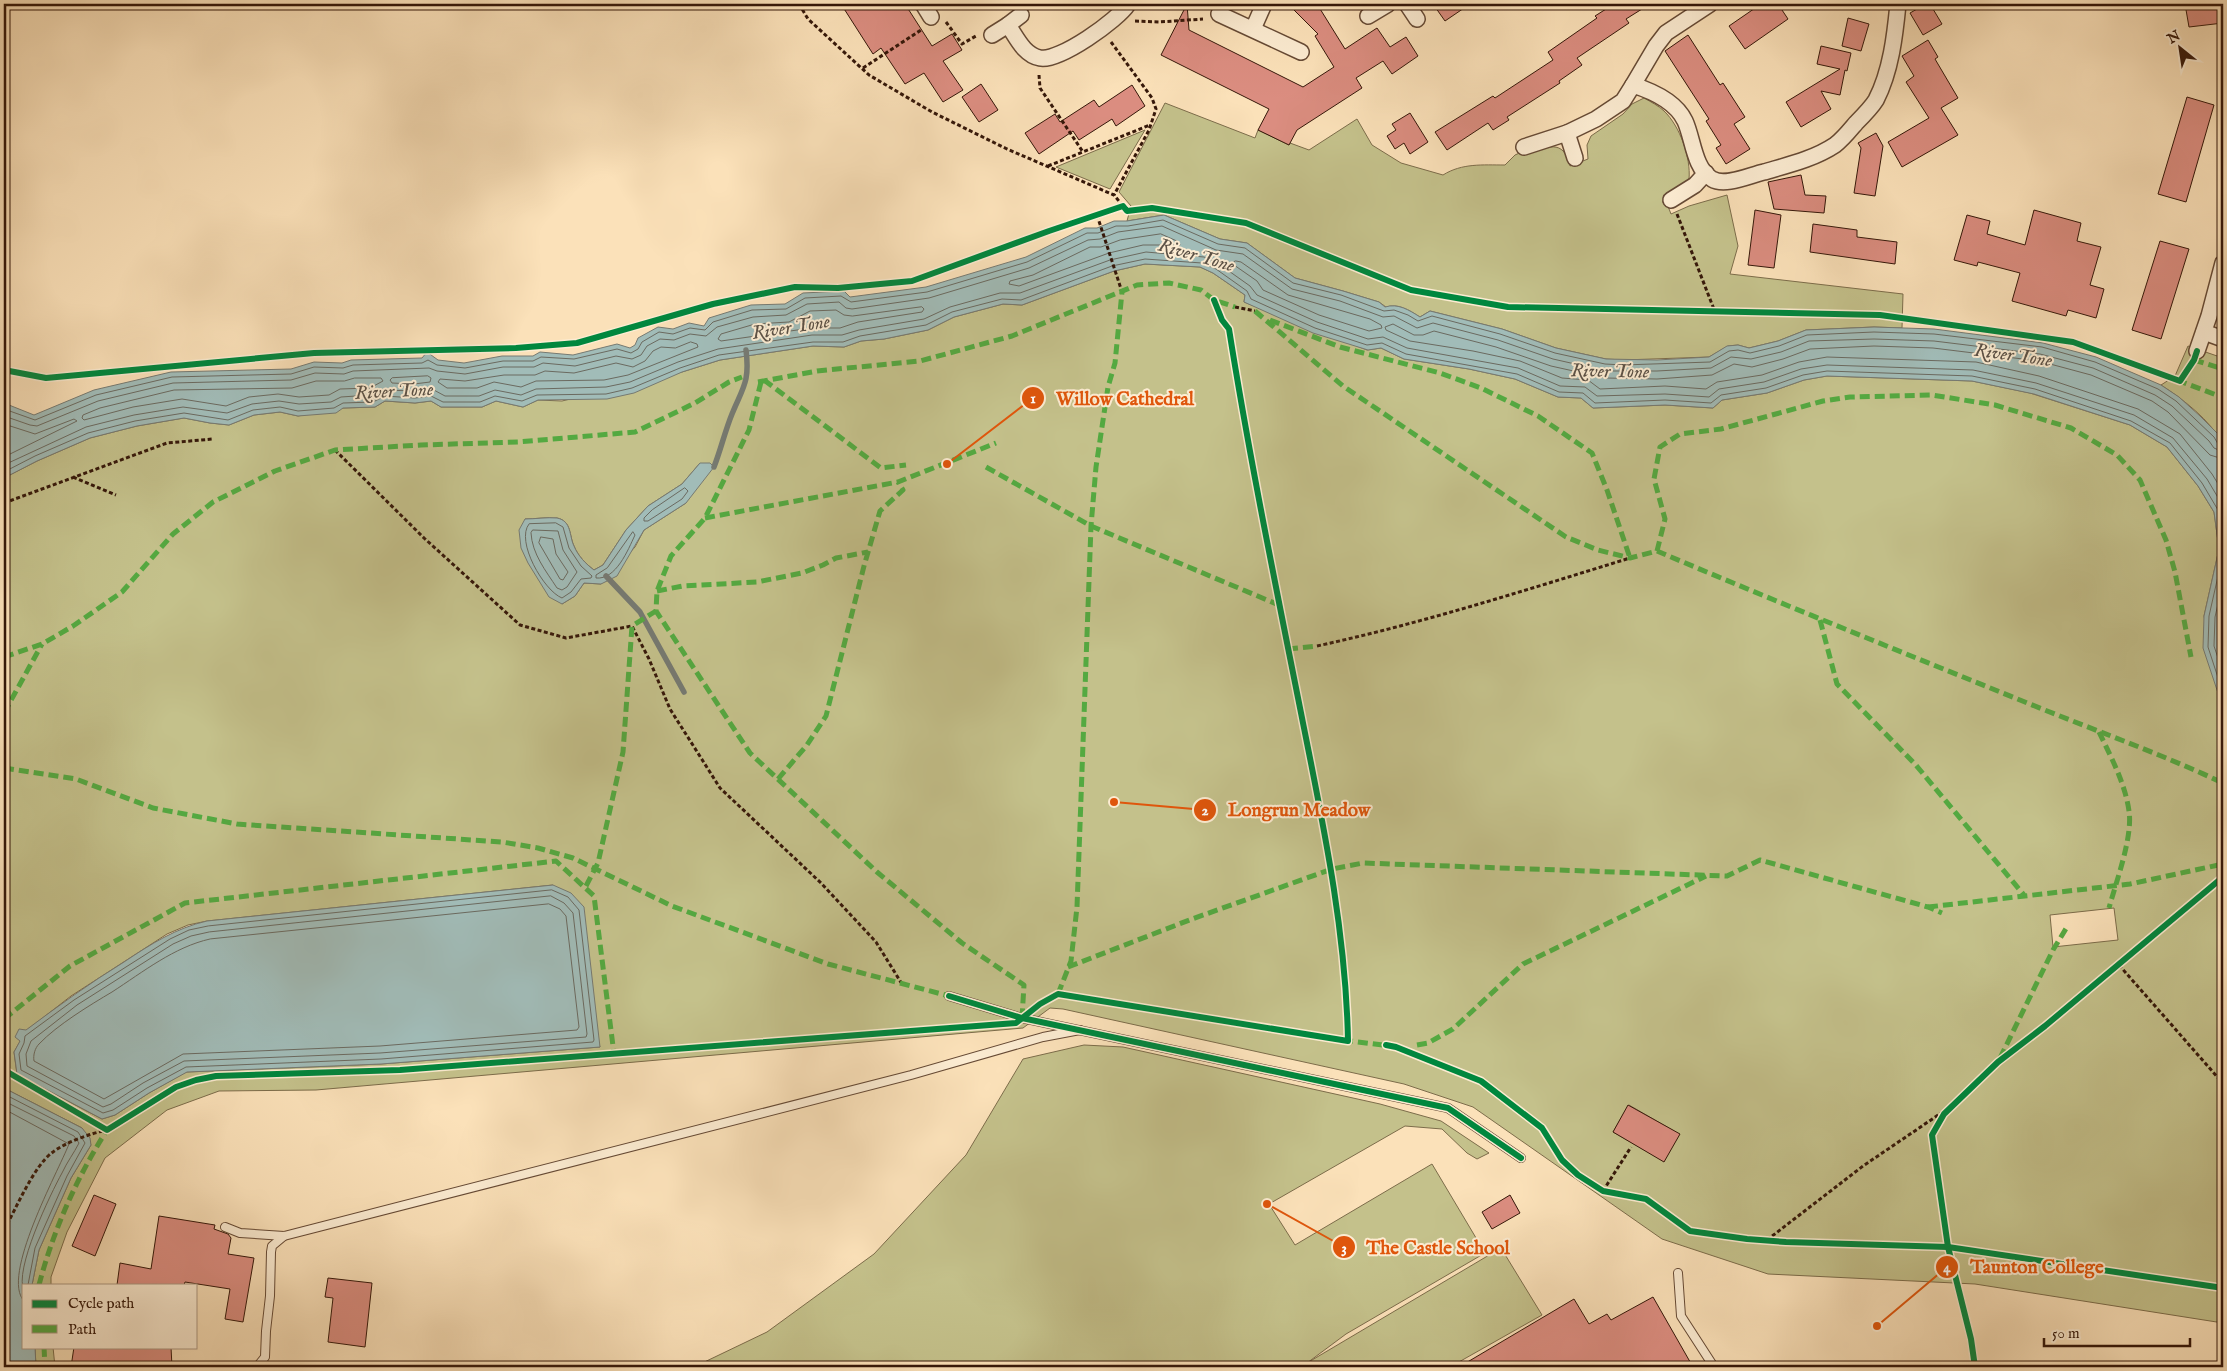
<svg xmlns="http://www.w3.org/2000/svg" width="2227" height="1371" font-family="'IM FELL English',serif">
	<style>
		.green { fill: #c4c18b; stroke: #7c6c4a; fill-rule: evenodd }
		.water { fill: #a1bcb8; stroke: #767a72 }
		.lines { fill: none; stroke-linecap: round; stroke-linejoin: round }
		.shore { stroke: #6b6a60; stroke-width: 1 }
		.stream { stroke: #767a72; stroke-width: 5.5 }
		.building { fill: #db8d80; stroke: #351709 }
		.lane-casing { stroke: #664a35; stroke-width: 10 }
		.street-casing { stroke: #664a35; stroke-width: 18 }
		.path { stroke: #351709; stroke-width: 3; stroke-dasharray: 4 2.5; stroke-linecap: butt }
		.lane { stroke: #fcecd2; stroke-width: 8 }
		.street { stroke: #fcecd2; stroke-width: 15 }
		.quiet { stroke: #54a941; stroke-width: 5; stroke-dasharray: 10 5; stroke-linecap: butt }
		.cycleway-casing { stroke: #fcecd2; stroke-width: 9 }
		.cycleway { stroke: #00873e; stroke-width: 6 }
		.labels { text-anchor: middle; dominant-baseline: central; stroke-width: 4; stroke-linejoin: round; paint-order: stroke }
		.water-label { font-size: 19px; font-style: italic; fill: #5b5146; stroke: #fcecd2 }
		.leader { fill: none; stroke: #df560c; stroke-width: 2 }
		.callout-dot { fill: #df560c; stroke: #fcecd2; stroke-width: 2 }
		.mark-label { font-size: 15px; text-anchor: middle; font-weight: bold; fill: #fff }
		.callout-label { font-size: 19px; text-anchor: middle; font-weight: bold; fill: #df560c; stroke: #fcecd2; stroke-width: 4; stroke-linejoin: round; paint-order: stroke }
	</style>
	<rect width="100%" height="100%" fill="#fbe1b9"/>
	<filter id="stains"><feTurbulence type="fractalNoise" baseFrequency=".004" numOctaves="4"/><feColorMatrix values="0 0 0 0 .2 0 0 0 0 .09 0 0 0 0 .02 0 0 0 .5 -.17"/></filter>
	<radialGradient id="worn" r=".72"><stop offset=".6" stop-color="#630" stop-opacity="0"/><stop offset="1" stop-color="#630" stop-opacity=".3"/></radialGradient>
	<g class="green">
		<path d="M1644 98C1651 102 1659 106 1664 111 1680 126 1691 158 1689 179L1664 196 1671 214 1689 206 1727 195 1738 246 1730 274 1903 294 1902 328 1874 327 1806 330 1778 341 1749 348 1738 345 1728 346 1709 357 1623 360 1606 359 1556 348 1502 329 1430 311 1420 317C1409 310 1398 303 1386 307L1379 302 1343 291 1295 278 1247 243 1220 239 1164 215 1127 221 1131 206 1119 192 1165 103 1255 138 1258 130 1289 145 1290 143 1309 150 1357 119 1372 145 1401 163 1443 175C1462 163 1483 165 1505 165L1515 155 1524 151 1526 154C1547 148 1563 137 1570 166L1588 159 1587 145 1591 136 1623 114 1632 104Z"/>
		<path d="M1145 130 1110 189 1056 167Z"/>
		<path d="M1145 264 1200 267 1213 273 1245 295 1244 302 1367 350 1381 348 1404 359 1469 369 1515 379 1558 397 1581 398 1593 408 1665 405 1713 408 1722 400 1767 393 1804 380 1827 376 1972 381 2030 393 2130 425 2167 447 2198 486 2214 512 2219 549 2204 616 2223 718V1323L1975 1284 1768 1274 1662 1239 1473 1107 1404 1084 1063 1009 1050 1008 1023 1028 316 1090 219 1091 167 1110 105 1158 67 1232 51 1277V1285H32L39 1250 71 1178 91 1145 82 1128 4 1088V478L37 461 90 438 137 426 184 418 210 423 229 425 254 415 280 412 298 416 343 408 375 407 385 401 415 403 431 401 441 407H482L496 401 523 407 538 400 562 401 682 372 720 360 813 346 844 347 861 341 884 339 928 330 954 317 1003 304 1022 305 1114 271ZM700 463 686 503 644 530 635 547 601 584 584 583 575 596 562 604 525 519C535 519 547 517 557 518 572 521 569 536 574 546 578 556 586 564 594 570L603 565 626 530 648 506 682 484ZM553 885 600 1047 381 1064 186 1072 149 1093 115 1115 102 1119 17 1074 14 1052 26 1031 71 996 167 934 188 925 207 921ZM2114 908 2118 940 2053 947 2050 915ZM1629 1105 1679 1134 1664 1161 1613 1132Z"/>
		<path d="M2188 346 2223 358V444C2210 420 2184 400 2161 385L2175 376Z"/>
		<path d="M1084 1045 1123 1047 1380 1104 1441 1121 1489 1153 1477 1159 1467 1153 1442 1129 1405 1126 1269 1204 1295 1245 1432 1164 1485 1253 1346 1334 1307 1363 1501 1248 1542 1315 1450 1367H694L767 1332 874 1254 966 1155 1023 1059Z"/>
		<path d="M35 1347H53L55 1367H36Z"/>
	</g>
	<g class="water">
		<path d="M1164 215 1220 239 1247 243 1295 278 1343 291 1379 302 1385 307C1398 303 1409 310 1420 317L1430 311 1502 329 1556 348 1606 359 1657 360 1709 357 1727 346 1738 345 1749 348 1778 341 1806 330 1874 327 1934 329 2043 343 2096 357 2161 385 2179 397 2200 416 2218 434 2223 444V718L2221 702 2203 648 2204 616 2219 549 2214 512 2198 486 2167 447 2130 425 2034 394 1972 381 1827 376 1804 380 1767 393 1722 400 1713 408 1665 405 1593 408 1581 398 1558 397 1515 379 1469 369 1404 359 1381 348 1368 350 1313 333 1244 302 1245 295 1213 273 1200 267 1145 264 1114 271 1022 305 1003 304 954 317 928 330 884 339 861 341 844 347 813 346 720 360 682 372 634 393 607 399 538 400 523 407 496 401 482 407H441L431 401 415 403 385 401 375 407 343 408 336 413 298 416 280 412 254 415 229 425 210 423 184 418 137 426 90 438 37 461 4 478V403L34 415 94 390 171 372 291 369 314 362 342 363 351 360 422 358 427 352 438 360 464 363 502 356H533L540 352 573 355 617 344 630 348 635 345 638 338 658 327 673 329 689 323 704 326 709 318 751 305 785 304 803 293 844 291 850 297 926 287 1026 257 1085 228H1097L1114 221H1127Z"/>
		<path d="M700 463H710L714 467 686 503 644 530 617 576 601 584 584 583 575 596 562 604 549 597 528 563 521 548 519 530 525 519C535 519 547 517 557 518 572 521 569 536 574 546 578 556 586 564 594 570L603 565 626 530 648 506 682 484Z"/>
		<path d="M553 885 571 893 584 907 600 1047 381 1064 187 1072 149 1093 115 1115 102 1119 17 1074 14 1052 20 1041 15 1037 19 1029 26 1030C58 1006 90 983 124 962 151 944 176 928 207 921Z"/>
		<path d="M4 1088 82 1128 90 1138 91 1145 71 1178 39 1250 32 1285H24V1347H35L36 1367H4Z"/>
	</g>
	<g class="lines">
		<g class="shore">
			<path d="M1161 234 1179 242 1180 245H1143L1109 253 1019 286 1009 284 1010 281 1033 275 1090 247H1101L1120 240Z"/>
			<path d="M1236 261 1241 262 1288 295 1370 319 1381 325 1382 328 1369 331 1319 315 1263 290 1257 281 1234 265V262Z"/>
			<path d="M922 307 924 309 922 312 858 322 840 328H811L721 341 718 339 721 334 755 324 789 322 810 311 836 310 844 315 852 316Z"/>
			<path d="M691 342 697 344 698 347 628 375 604 380 536 381 521 387 494 382 477 388H447L438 382 440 379 465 381 504 375H535L545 371 574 373 616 363 633 367 645 361 653 351 661 347 675 348Z"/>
			<path d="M428 376 431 378 430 382 414 384 392 383 390 380 392 378Z"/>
			<path d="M355 378H381L383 381 370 388 340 389 329 395 299 397 278 394 249 397 226 406 182 399 133 407 84 420 82 418 83 415 100 408 174 390 292 388 316 381H344Z"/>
			<path d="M4 409 35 420 96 395 172 377 291 374 314 367 343 368 353 365 422 363 428 360 437 365 465 368 503 361H533L541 357 574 359 617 349 631 353 638 349 642 342 659 332 673 334 690 328 705 330 713 322 752 310 786 309 805 298 841 296 851 302 927 292 1027 262 1087 233H1098L1116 226H1128L1163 220 1218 244 1245 248 1293 283 1341 295 1384 311 1394 310 1408 315 1418 321 1432 316 1500 334 1555 353 1605 364 1623 365 1710 362 1729 351 1738 350 1750 353 1779 346 1807 335 1874 332 1934 334 2042 347 2095 362 2158 389 2176 401 2214 437 2218 444 2223 445"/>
			<path d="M4 416 30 425 37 426 98 401 173 383 291 380 315 373 344 374 353 371 429 368 437 371 465 374 503 367H534L543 363 575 366 616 356 632 359 641 355 647 346 660 339 674 340 690 334 706 336 717 327 753 317 786 315 807 304 839 302 846 308 852 309 929 298 1029 268 1088 240 1100 239 1118 232 1162 226 1216 250 1243 254 1292 289 1340 301 1383 317 1394 316 1417 328 1433 323 1498 340 1553 359 1606 371H1657L1711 368 1731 357 1751 359 1781 352 1809 341 1874 339 1934 341 2040 354 2093 368 2155 395 2172 406 2209 441 2214 448 2223 452"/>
			<path d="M4 424 35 434 74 419 77 421 4 457"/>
			<path d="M2223 459 2210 455 2168 412 2152 401 2091 375 2039 361 1933 348 1874 346 1810 349 1783 359 1752 367 1734 364 1712 375 1657 379 1605 378 1551 366 1496 347 1434 331 1423 335H1414L1393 324 1385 327 1386 330 1410 341 1473 351 1520 361 1562 378 1588 380 1600 389 1665 386 1706 389 1717 382 1762 375 1799 362 1827 357 1976 362 2039 376 2138 409 2180 434 2212 474 2223 492"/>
			<path d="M4 465 86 427 134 415 183 407 227 413 252 404 279 401 299 404 331 402 341 397 371 395 384 390 415 391 432 389 445 396H479L495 390 521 395 536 389 606 387 630 382 678 362 718 349 812 335H842L859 330 924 319 950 307 1000 293H1020L1110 260 1146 252 1204 257 1219 264 1250 286 1257 295 1317 322 1368 339 1383 337 1407 348 1518 368 1560 386 1585 387 1597 396 1665 394 1709 397 1719 389 1764 382 1801 369 1827 365 1973 370 2036 383 2134 415 2173 438 2207 479 2223 506"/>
			<path d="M4 472 35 456 88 433 135 421 184 413 228 420 253 410 280 407 298 411 334 408 343 403 373 402 385 396 415 398 431 396 443 402H480L495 396 522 401 537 395 606 394 632 388 680 368 719 355 813 342H843L860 336 926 325 952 312 1002 299 1021 300 1112 266 1145 259 1202 263 1216 269 1247 291 1251 299 1315 328 1367 345 1382 343 1406 354 1517 374 1559 392 1583 393 1595 403 1665 400 1711 403 1721 395 1766 388 1803 375 1827 371 1972 376 2035 389 2131 421 2170 443 2202 483 2218 510 2223 541"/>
			<path d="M685 488 688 491 682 499 648 521H644V518L652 510Z"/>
			<path d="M556 523 563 527 569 548 581 566 592 576 591 578 581 579 571 592 562 598C544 591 515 541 529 524Z"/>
			<path d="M533 530 558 531 563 550 577 572 567 587 562 590 557 588C546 571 532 554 531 533Z"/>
			<path d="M633 532 635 535C628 550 616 580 596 578V575L607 568Z"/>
			<path d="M541 537 553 539 556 554 568 572 563 580 560 579 539 543Z"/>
			<path d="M2223 554 2209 616 2208 647 2223 693"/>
			<path d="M2223 582 2215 617 2214 646 2223 673"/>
			<path d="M552 890 568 897 579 910 594 1040 593 1042 381 1059 186 1067 147 1088 113 1110 103 1113 21 1070 19 1054 24 1043 25 1036 74 1000 170 939 189 930 208 926Z"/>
			<path d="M551 896 564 903 573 913 587 1034 586 1037 380 1053 184 1061 143 1083 111 1104 103 1107 27 1066 26 1054 31 1041 77 1005 173 944 191 936 209 932Z"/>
			<path d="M549 904 560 909 566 916 579 1027 577 1030 380 1046 183 1054 104 1099 34 1061C33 1055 35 1048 39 1044 57 1025 90 1005 112 992 143 972 174 947 210 939Z"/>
			<path d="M4 1094 78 1132 85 1143 67 1176 35 1248 28 1285"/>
			<path d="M4 1101 74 1136 79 1143C74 1153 67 1162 62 1173 51 1193 13 1271 24 1291"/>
			<path d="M4 1109 69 1144C58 1172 0 1277 24 1301"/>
		</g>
		<g class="stream">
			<path d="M714 467C721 449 725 431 732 414 743 387 750 382 746 350"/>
			<path d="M606 576 640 612 684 692"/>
		</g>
	</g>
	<g class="building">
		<path d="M841 4H905L932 46 952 34 962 50 943 61 963 90 943 102 924 73 905 84 881 48 873 54Z"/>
		<path d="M1187 4 1189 30 1303 87 1334 67 1315 36 1318 34 1288 4H1317L1345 49 1377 28 1390 47 1406 37 1418 56 1392 74 1383 61 1356 78 1362 88 1297 130 1289 145 1258 130 1269 109 1161 55Z"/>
		<path d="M1433 4H1470L1445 21Z"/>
		<path d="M1614 4H1650L1626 19 1629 23 1577 58 1582 65 1559 81 1560 83 1507 117 1509 120 1493 130 1488 123 1447 150 1435 132 1493 96 1495 98 1553 60 1548 52 1597 18 1595 16Z"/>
		<path d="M1761 4H1778L1788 19 1745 49 1729 26Z"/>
		<path d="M1926 4H1930L1942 24 1923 35 1910 13Z"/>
		<path d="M2185 4H2223V23L2189 27Z"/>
		<path d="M1848 18 1869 24 1861 51 1842 46Z"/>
		<path d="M1688 35 1720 85 1723 83 1745 117 1734 124 1750 149 1726 164 1716 148 1721 145 1706 121 1709 119 1665 51Z"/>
		<path d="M1928 40 1938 57 1935 59 1958 98 1941 108 1958 135 1902 167 1888 142 1929 118 1906 82 1914 76 1902 56Z"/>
		<path d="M1821 46 1851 53 1847 71 1845 70 1840 95 1821 91 1831 109 1801 127 1786 102 1840 69 1817 64Z"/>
		<path d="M981 84 998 110 979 122 962 97Z"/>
		<path d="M1132 85 1145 106 1116 126 1112 119 1079 140 1073 131 1039 154 1025 133 1055 114 1060 122 1094 100 1099 107Z"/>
		<path d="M2187 97 2214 105 2186 202 2158 194Z"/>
		<path d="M1410 113 1428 142 1410 154 1404 143 1395 149 1387 136 1396 130 1392 124Z"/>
		<path d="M1876 133 1883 146 1875 196 1854 193 1861 148 1858 143Z"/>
		<path d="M1801 175 1805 195 1826 196 1824 213 1774 209 1768 182Z"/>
		<path d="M1755 210 1781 215 1774 268 1748 265Z"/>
		<path d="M2034 210 2081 223 2077 241 2101 247 2090 285 2104 289 2096 318 2068 310 2066 316 2012 301 2020 273 1978 262 1977 266 1954 260 1967 215 1990 221 1987 234 2025 245Z"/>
		<path d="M1813 224 1857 230V237L1897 242 1895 264 1810 252Z"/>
		<path d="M2160 241 2189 249 2161 339 2132 330Z"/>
		<path d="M1628 1105 1680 1134 1664 1162 1613 1132Z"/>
		<path d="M94 1195 116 1204 95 1256 72 1246Z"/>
		<path d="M1510 1195 1520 1213 1492 1229 1482 1212Z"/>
		<path d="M159 1216 215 1225 214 1229 228 1234 231 1238 228 1254 254 1258 243 1322 225 1319 230 1289 185 1282 184 1285H117L120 1263 151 1269Z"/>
		<path d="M328 1278 372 1283 365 1347 328 1342 333 1298 325 1297Z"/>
		<path d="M1653 1297 1693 1367H1459L1574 1299 1589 1324 1607 1314 1611 1320Z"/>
		<path d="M74 1347H171L172 1367H71Z"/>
	</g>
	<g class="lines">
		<g class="lane-casing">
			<g id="lane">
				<path d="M949 996 1022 1018 1448 1108 1521 1158"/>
				<path d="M225 1227 240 1233 284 1236 911 1075 1043 1037 1080 1030"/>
				<path d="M1678 1273 1681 1316 1714 1367"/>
				<path d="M177 1366 191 1367"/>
				<path d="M257 1367 265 1357 266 1331 270 1296 271 1252 272 1246 284 1236"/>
			</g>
		</g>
		<g class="street-casing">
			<g id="street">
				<path d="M923 4 931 17"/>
				<path d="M1407 4 1417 19"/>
				<path d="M1710 4 1666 33 1656 46 1633 85C1652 91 1676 102 1685 121 1693 138 1694 169 1712 179 1725 187 1750 175 1764 172 1788 165 1814 159 1835 145 1843 139 1850 130 1856 123 1863 116 1871 108 1876 100 1891 71 1895 35 1898 4"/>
				<path d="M1219 14 1301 52"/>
				<path d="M1368 16 1388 4"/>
				<path d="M1008 25 1021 15"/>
				<path d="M1253 29 1264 4"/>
				<path d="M992 35 1008 25C1017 38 1024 55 1040 58 1059 62 1118 20 1128 4"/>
				<path d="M1567 133 1575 158"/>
				<path d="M1524 147 1567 133 1596 119 1623 101 1633 85"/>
				<path d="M1671 200 1695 185 1706 173"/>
				<path d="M2204 332 2223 339"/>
				<path d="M2197 351 2209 316 2223 263"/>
			</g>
		</g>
		<g class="path">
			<path d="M799 4 808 19 869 75 932 112 1007 149 1114 195 1123 206"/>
			<path d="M1135 21 1159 22 1203 19"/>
			<path d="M946 22 962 44 976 36"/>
			<path d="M1111 42 1152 98 1156 109 1149 130 1114 195"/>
			<path d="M863 68 921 30"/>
			<path d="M1039 75 1040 88 1083 152"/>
			<path d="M1048 166 1150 125"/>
			<path d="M1677 214 1715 312"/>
			<path d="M1097 215 1122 292"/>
			<path d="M1235 307 1255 311"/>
			<path d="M335 450 424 538 520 625 566 638 632 626 649 659 670 709 720 788 821 883 876 942 902 984"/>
			<path d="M73 477 116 495"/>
			<path d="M4 503 167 443 213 439"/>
			<path d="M1317 646C1423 623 1526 590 1630 558"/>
			<path d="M2119 965 2220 1080"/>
			<path d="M1603 1191 1631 1147"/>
			<path d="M4 1230C16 1209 34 1165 53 1152 66 1142 92 1133 107 1130"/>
			<path d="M1767 1240 1863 1166 1953 1105"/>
		</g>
		<use href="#lane" class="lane"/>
		<use href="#street" class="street"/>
		<g class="quiet">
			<path d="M1255 311 1343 386 1566 537 1598 550 1630 558 1657 551C1777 602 1899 651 2020 700 2088 728 2157 752 2223 783"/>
			<path d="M1270 320 1340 347 1440 373 1481 388 1538 416 1592 453 1607 490 1630 558"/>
			<path d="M2194 360 2223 369"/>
			<path d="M764 380 881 468 906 465"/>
			<path d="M2177 380 2219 396 2223 404"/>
			<path d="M758 382 817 371 920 361 1012 336 1137 285 1169 283 1201 290 1214 300 1235 307"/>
			<path d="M761 382 749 430 705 518 671 556 657 591 656 611 750 753 877 872 962 943 1024 985 1022 1018"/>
			<path d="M986 467 1091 526 1279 605"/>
			<path d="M705 518 898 482 996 443"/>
			<path d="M1657 551 1665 519 1654 479 1660 447 1680 434 1721 429 1823 401 1850 397 1932 395 1995 405 2071 428 2117 455 2140 480 2166 540 2175 572 2191 657"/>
			<path d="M657 591 683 586 757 582 802 573 823 565 836 558 868 552"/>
			<path d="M1820 620 1837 684 1915 764 2024 895"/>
			<path d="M1288 649 1317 646"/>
			<path d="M4 657 42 644 73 626 122 592 173 534 213 502 275 471 335 450 421 445 518 442 635 432 695 403 729 382 742 377"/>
			<path d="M4 713 42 644"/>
			<path d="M2099 732C2111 757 2125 783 2129 811 2133 837 2116 882 2109 908"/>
			<path d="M4 768 76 779 153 808 237 824 502 842 538 848 573 858 672 906 828 964 949 996"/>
			<path d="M778 779 807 745 826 716 864 566 880 511 903 490 898 482"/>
			<path d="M586 886 598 863 623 752 632 626 656 611"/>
			<path d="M1928 907 2130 884 2223 864"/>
			<path d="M1068 967 1192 919 1332 869 1363 863 1727 876 1760 860 1928 907 1942 913"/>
			<path d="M1058 994 1071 961 1077 907 1091 526 1096 467 1108 387 1115 363 1122 292"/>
			<path d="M4 1019 70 966 185 903 556 861 594 896 614 1054"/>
			<path d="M1343 1040 1390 1046"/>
			<path d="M1417 1045 1428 1043 1453 1029 1523 964 1706 876"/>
			<path d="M2000 1058 2053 950 2067 927"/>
			<path d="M39 1285C53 1231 77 1177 107 1130"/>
			<path d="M44 1347 45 1367"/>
		</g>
		<g class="cycleway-casing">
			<g id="cycleway">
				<path d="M4 370 46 378 314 353 516 348 577 343 713 304 795 287 838 288 912 281 1049 231 1123 206 1127 211 1152 208 1246 223 1411 290 1508 307 1880 315 2073 342 2180 381 2194 360 2197 351"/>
				<path d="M949 996 1022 1018 1448 1108 1521 1158"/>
				<path d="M1386 1045 1396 1047 1481 1081 1542 1128 1562 1160 1578 1175 1603 1191 1646 1199 1690 1231 1747 1239 1786 1242 1948 1247 2223 1288"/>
				<path d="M4 1070 107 1130 176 1087 196 1080 216 1076 400 1070 1016 1023 1040 1004 1058 994 1348 1041C1346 933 1324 828 1303 723 1277 592 1250 461 1229 329L1222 320 1214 300"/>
				<path d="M1975 1367 1971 1339 1948 1247 1932 1135 1944 1114 1998 1062 2045 1026 2223 877"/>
			</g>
		</g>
		<use href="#cycleway" class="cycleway"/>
	</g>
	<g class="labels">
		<g class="water-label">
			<text transform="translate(1196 256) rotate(16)">River Tone</text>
			<text transform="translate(791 328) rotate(-9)">River Tone</text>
			<text transform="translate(2013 356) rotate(8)">River Tone</text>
			<text transform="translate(1610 372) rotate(1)">River Tone</text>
			<text transform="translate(394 392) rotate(-3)">River Tone</text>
		</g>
	</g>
	<path class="leader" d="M947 464L1033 398M1114 802L1205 810M1267 1204L1344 1247M1877 1326L1947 1267"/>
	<g class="callout-dot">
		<circle cx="947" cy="464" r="5"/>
		<circle cx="1114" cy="802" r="5"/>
		<circle cx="1267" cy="1204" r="5"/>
		<circle cx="1877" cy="1326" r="5"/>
		<circle cx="1033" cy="398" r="12"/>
		<circle cx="1205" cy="810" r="12"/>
		<circle cx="1344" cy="1247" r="12"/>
		<circle cx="1947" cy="1267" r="12"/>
	</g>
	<g class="mark-label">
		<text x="1033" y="403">1</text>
		<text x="1205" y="815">2</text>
		<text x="1344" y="1253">3</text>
		<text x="1947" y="1272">4</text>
	</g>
	<g class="callout-label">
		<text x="1125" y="405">Willow Cathedral</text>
		<text x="1299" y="816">Longrun Meadow</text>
		<text x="1438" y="1254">The Castle School</text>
		<text x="2037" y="1273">Taunton College</text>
	</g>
	<rect width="2227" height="1371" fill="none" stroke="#fbe1b9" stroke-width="20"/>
	<rect x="5" y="5" width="2217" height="1361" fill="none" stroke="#351709" stroke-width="2.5"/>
	<rect x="10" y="10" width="2207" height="1351" fill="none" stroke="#351709"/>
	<rect x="22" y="1284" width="175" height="65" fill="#fcecd2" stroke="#ac9782"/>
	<rect x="32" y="1300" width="25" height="8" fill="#00873e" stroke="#ac9782"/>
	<text x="68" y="1308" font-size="15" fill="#351709">Cycle path</text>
	<rect x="32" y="1325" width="25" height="8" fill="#54a941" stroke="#ac9782"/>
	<text x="68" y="1334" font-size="15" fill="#351709">Path</text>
	<g transform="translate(2180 48) rotate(330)" stroke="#fcecd2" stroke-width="4" paint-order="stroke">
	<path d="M0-4L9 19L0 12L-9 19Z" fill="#351709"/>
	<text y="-8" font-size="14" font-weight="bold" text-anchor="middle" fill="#351709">N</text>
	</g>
	<path d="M2044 1338v8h146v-8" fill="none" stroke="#351709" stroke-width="2.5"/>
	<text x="2052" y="1338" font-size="15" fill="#351709" stroke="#fcecd2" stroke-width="4" paint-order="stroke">50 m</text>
	<rect width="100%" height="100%" filter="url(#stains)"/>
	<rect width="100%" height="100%" fill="url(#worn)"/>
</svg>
